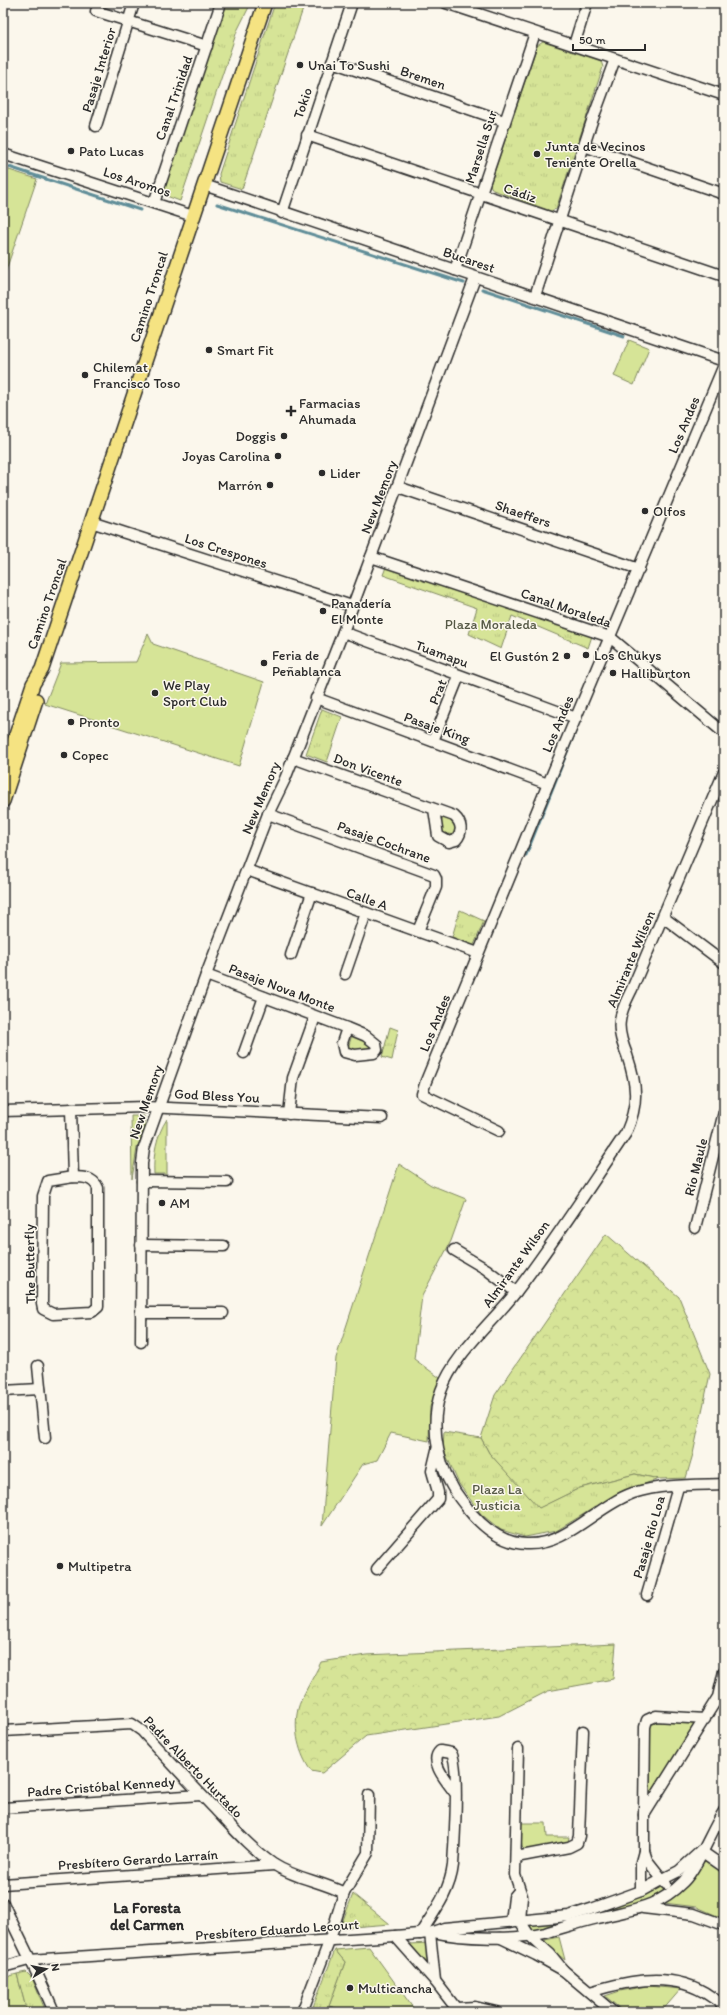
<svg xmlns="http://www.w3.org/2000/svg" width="727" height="2015" font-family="Itim,sans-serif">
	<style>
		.grass { fill: #d6e497; stroke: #808861 }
		.forest { fill: url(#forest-crowns); stroke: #808861 }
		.park { fill: url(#park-tufts); stroke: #808861 }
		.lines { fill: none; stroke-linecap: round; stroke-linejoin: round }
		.stream { stroke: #5f8d98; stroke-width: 3 }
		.minor-casing { stroke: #2b2b2b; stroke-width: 13 }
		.major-casing { stroke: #2b2b2b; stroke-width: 16 }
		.minor { stroke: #fbf7ec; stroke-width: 10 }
		.major { stroke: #f5e382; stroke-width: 13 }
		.poi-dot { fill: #2b2b2b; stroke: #fbf7ec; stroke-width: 1.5 }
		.labels { text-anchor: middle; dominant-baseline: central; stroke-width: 3; stroke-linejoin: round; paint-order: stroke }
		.poi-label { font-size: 14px; fill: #2b2b2b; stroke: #fbf7ec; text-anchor: start }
		.street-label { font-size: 14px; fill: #2b2b2b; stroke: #fbf7ec }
		.park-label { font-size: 14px; fill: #565946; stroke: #fbf7ec }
		.neighbourhood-label { font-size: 15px; font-weight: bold; fill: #2b2b2b; stroke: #fbf7ec }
	</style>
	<defs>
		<pattern id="forest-crowns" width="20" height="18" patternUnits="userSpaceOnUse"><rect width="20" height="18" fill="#d6e497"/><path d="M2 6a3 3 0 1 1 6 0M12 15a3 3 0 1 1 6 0" fill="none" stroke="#b8c482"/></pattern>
		<pattern id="park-tufts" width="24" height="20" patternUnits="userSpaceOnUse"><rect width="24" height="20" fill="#d6e497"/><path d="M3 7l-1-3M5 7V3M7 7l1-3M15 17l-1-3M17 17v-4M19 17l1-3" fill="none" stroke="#b8c482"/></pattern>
	</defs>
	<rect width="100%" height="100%" fill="#fbf7ec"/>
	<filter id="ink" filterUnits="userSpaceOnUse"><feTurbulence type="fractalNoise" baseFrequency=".025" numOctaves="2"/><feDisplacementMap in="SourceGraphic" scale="8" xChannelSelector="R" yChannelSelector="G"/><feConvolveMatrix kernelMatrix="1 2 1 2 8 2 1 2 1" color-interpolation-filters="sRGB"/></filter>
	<g filter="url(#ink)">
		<g class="grass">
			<path d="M3 168 37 179 3 279Z"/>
			<path d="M629 340 649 348 634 385 614 376Z"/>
			<path d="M148 634 153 644 264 682 239 766 45 704 61 663 136 662Z"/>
			<path d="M443 817 454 822 456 829 453 835 444 833 440 826Z"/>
			<path d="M352 1035 372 1044V1049L368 1052 348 1048Z"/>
			<path d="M131 1116H144L145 1126 137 1148 132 1179Z"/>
			<path d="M167 1119V1174H154C153 1155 156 1136 167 1119Z"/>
			<path d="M399 1164 431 1185 466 1199 451 1241 422 1296 414 1359 440 1378 430 1407 429 1441 391 1433 377 1460 363 1464 322 1526 336 1358Z"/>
			<path d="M650 1722 697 1723 650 1797Z"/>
			<path d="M519 1823H546L547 1837H569L568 1842 525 1850 522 1847Z"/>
			<path d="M705 1861 724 1873V1919L697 1907 664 1903 699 1866Z"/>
			<path d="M659 1885H663L666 1889 665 1893 644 1904 532 1933 528 1923Z"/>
			<path d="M559 1937 565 1960 546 1945 545 1940Z"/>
			<path d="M428 1943 430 1969 410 1944Z"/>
			<path d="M369 1947 416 2012H346L329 2006 345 1962 335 1950Z"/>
			<path d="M17 1974 27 2012H3V1978Z"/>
			<path d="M647 1986 681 1989 661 2012H624L605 1996 620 1991Z"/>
		</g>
		<g class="forest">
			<path d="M606 1234 679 1297 710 1374 693 1454 686 1478 659 1479 635 1474 580 1488 538 1509 489 1453 481 1438 495 1395Z"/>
			<path d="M616 1644 613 1679 548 1691 499 1716 366 1736 322 1773 311 1771C299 1754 293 1730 298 1709 300 1699 316 1673 321 1662L366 1655Z"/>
		</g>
		<g class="park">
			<path d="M227 3H251L237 31 180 201 161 194Z"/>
			<path d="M275 3H305L242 189 220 182 219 174Z"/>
			<path d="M543 42 601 61 603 67 556 209 551 211 493 190 490 185 537 46Z"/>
			<path d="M386 567 592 636 588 648 512 616 501 649 469 634 477 608 383 575Z"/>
			<path d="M322 709 342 717 327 762 306 754Z"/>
			<path d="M460 910 484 921 474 945 452 937Z"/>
			<path d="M390 1027 398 1030 392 1060 382 1057Z"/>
			<path d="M444 1432 481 1438 489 1453 539 1508 580 1488 635 1474 659 1479 620 1492 556 1531 525 1537 501 1530 481 1514 459 1484 443 1448Z"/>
			<path d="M353 1894 390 1924 340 1928Z"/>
			<path d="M335 1950 345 1962 329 2006 346 2012H311Z"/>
			<path d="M26 1972 32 1978 46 2012H27L17 1974Z"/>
		</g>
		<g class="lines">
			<g class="stream">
				<path d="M3 165 140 210"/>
				<path d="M217 204 464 283"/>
				<path d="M482 289 624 336"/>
				<path d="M526 855 575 732"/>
			</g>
			<g class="minor-casing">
				<g id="minor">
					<path d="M446 3 724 95"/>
					<path d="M96 11 207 46"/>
					<path d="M574 45 587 3"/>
					<path d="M332 62 504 121"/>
					<path d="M96 126 134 3"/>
					<path d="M307 135 724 276"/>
					<path d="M584 146 724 194"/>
					<path d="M3 154 193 216"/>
					<path d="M204 185 724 361"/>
					<path d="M154 203 221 3"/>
					<path d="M282 213 352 3"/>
					<path d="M455 270 535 33"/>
					<path d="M535 296 591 124 615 59"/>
					<path d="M398 487 639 569"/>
					<path d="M91 522 352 606"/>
					<path d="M371 557 610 637 724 733"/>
					<path d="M343 632 576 718"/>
					<path d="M316 698 548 784"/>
					<path d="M433 741 459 676"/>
					<path d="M293 758 454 816C462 823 463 832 456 840L449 842 438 836 434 809"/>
					<path d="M724 772 632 989C627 999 621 1010 620 1021 618 1032 623 1045 627 1055 637 1085 639 1103 626 1133 590 1186 555 1241 516 1292 492 1323 454 1354 441 1391 428 1429 439 1473 464 1504 479 1524 500 1543 526 1544 567 1546 596 1506 633 1493 662 1484 695 1485 724 1484"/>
					<path d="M268 814 434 875 436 879V887L418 931"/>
					<path d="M247 870 478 953"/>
					<path d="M663 917 724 963"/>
					<path d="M291 955 312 893"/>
					<path d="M345 974 366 913"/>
					<path d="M206 975 347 1028 366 1036 376 1044 377 1050 374 1053 355 1055 344 1052 342 1043 347 1028"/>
					<path d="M244 1053 264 997"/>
					<path d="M71 1109 73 1177"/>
					<path d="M3 1111 146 1107 382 1118"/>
					<path d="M289 1114 293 1078 315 1017"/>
					<path d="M499 1131 422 1094 426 1081 548 784 724 365"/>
					<path d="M73 1177C83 1177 93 1177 98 1188V1307L92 1312 53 1314 43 1309 42 1304 43 1196 48 1181Z"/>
					<path d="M142 1181 227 1182"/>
					<path d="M695 1228 724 1112"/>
					<path d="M141 1245 224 1246"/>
					<path d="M454 1250 486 1269 516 1292"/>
					<path d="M141 1313H223"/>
					<path d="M141 1342 142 1163 144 1148 206 975 268 814 285 779 343 632 475 278"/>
					<path d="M38 1366 45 1438"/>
					<path d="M3 1391 40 1389"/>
					<path d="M377 1569 438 1499V1492L432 1471 437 1450"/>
					<path d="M647 1595 678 1487"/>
					<path d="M3 1731 132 1724 142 1731C165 1757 189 1782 213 1807 232 1827 251 1849 273 1864 296 1879 321 1881 344 1893"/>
					<path d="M518 1749 515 1875 522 1896 520 1921 529 1935 550 1954 563 1970"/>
					<path d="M3 1808 201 1795"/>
					<path d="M644 1815 645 1727 647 1720 656 1716 705 1719"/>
					<path d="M701 1851 724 1867"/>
					<path d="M516 1857 569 1847 577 1843 579 1836 583 1731"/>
					<path d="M3 1884 274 1865"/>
					<path d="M666 1884 647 1860 644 1851V1815L718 1697 724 1671"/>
					<path d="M641 1891V1862L644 1851"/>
					<path d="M3 1903C20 1940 39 1975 54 2012"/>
					<path d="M643 1908 694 1914 724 1925"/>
					<path d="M511 1922 514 1897 519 1891"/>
					<path d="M433 1932C462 1939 516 1940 545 1933 563 1928 580 1922 598 1918 632 1909 656 1909 683 1882 698 1867 711 1831 724 1811"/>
					<path d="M430 1933 435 1981"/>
					<path d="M420 1934C434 1912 450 1892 453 1865 454 1847 460 1763 451 1753L440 1751C428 1762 449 1784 455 1793"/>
					<path d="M395 1936 435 1981 459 2012"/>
					<path d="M501 1938 536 1955 563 1970 613 2012"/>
					<path d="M3 1967 29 1960 395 1936 430 1933 444 1928 569 1916 594 1908 641 1891 663 1879 679 1871 701 1851"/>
					<path d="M590 1992C629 1980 674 1971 710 1996 715 1999 720 2002 724 2008L723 2012"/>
					<path d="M457 2008 475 2007 496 2012"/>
					<path d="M302 2012 329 1942 344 1893 368 1853 369 1795"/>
				</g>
			</g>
			<g class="major-casing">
				<g id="major">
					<path d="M3 774 33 684 42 669 265 3"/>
					<path d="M3 801 36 700"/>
				</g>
			</g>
			<use href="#minor" class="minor"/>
			<use href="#major" class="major"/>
		</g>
	</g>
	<g class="poi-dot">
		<circle cx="300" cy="65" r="4"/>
		<circle cx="71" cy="151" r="4"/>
		<circle cx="537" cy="154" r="4"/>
		<circle cx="209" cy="350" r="4"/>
		<circle cx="85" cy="375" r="4"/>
		<path d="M289 405h4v4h4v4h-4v4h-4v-4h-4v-4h4z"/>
		<circle cx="284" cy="436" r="4"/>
		<circle cx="278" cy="456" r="4"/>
		<circle cx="322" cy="473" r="4"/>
		<circle cx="270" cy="485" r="4"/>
		<circle cx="645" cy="511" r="4"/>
		<circle cx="323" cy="611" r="4"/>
		<circle cx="586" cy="655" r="4"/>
		<circle cx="567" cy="656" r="4"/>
		<circle cx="264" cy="663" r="4"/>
		<circle cx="613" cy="673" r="4"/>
		<circle cx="155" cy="693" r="4"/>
		<circle cx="71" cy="722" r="4"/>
		<circle cx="64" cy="755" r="4"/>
		<circle cx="162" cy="1203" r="4"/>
		<circle cx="60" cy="1566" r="4"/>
		<circle cx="350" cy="1988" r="4"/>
	</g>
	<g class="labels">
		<g class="poi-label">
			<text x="308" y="65">Unai To Sushi</text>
			<text x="545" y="146">Junta de Vecinos<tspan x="545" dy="16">Teniente Orella</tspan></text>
			<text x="79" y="151">Pato Lucas</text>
			<text x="217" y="350">Smart Fit</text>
			<text x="93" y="367">Chilemat<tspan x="93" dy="16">Francisco Toso</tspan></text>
			<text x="299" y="403">Farmacias<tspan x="299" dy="16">Ahumada</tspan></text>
			<text x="276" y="436" text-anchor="end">Doggis</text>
			<text x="270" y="456" text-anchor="end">Joyas Carolina</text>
			<text x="330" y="473">Lider</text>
			<text x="262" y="485" text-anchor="end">Marrón</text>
			<text x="653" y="511">Olfos</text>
			<text x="331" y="603">Panadería<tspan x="331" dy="16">El Monte</tspan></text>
			<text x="272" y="655">Feria de<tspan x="272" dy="16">Peñablanca</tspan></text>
			<text x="594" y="655">Los Chukys</text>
			<text x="559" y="656" text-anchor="end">El Gustón 2</text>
			<text x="621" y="673">Halliburton</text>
			<text x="163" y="685">We Play<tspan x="163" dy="16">Sport Club</tspan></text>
			<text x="79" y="722">Pronto</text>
			<text x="72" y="755">Copec</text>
			<text x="170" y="1203">AM</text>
			<text x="68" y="1566">Multipetra</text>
			<text x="358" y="1988">Multicancha</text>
		</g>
		<g class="street-label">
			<text transform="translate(99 70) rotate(-73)">Pasaje Interior</text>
			<text transform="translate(423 78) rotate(19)">Bremen</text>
			<text transform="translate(174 98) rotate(-71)">Canal Trinidad</text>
			<text transform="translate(303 103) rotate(-71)">Tokio</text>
			<text transform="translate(481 147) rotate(-72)">Marsella Sur</text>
			<text transform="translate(137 182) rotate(18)">Los Aromos</text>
			<text transform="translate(520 193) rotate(19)">Cádiz</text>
			<text transform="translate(469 260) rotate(19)">Bucarest</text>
			<text transform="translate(149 297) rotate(-72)">Camino Troncal</text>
			<text transform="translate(684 425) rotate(-67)">Los Andes</text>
			<text transform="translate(379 497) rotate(-69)">New Memory</text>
			<text transform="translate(523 514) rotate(19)">Shaeffers</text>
			<text transform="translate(226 551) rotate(18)">Los Crespones</text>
			<text transform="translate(47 604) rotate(-71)">Camino Troncal</text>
			<text transform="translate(566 608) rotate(19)">Canal Moraleda</text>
			<text transform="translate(442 654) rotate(20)">Tuamapu</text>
			<text transform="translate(438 692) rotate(-68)">Prat</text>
			<text transform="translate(558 724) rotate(-67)">Los Andes</text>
			<text transform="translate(437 728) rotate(20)">Pasaje King</text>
			<text transform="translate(368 770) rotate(20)">Don Vicente</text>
			<text transform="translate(261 798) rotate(-67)">New Memory</text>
			<text transform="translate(384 842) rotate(20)">Pasaje Cochrane</text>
			<text transform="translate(367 899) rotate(20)">Calle A</text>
			<text transform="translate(631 959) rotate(-67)">Almirante Wilson</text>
			<text transform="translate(282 988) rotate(21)">Pasaje Nova Monte</text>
			<text transform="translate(435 1023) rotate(-68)">Los Andes</text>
			<text transform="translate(217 1096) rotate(3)">God Bless You</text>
			<text transform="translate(146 1102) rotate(-71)">New Memory</text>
			<text transform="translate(696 1167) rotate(-76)">Río Maule</text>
			<text transform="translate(30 1264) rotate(-91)">The Butterfly</text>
			<text transform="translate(516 1264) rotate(-54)">Almirante Wilson</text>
			<text transform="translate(649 1537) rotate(-74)">Pasaje Río Loa</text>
			<text transform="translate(193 1767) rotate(46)">Padre Alberto Hurtado</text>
			<text transform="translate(101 1787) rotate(-4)">Padre Cristóbal Kennedy</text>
			<text transform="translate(138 1860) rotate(-4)">Presbítero Gerardo Larraín</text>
			<text transform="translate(277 1930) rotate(-4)">Presbítero Eduardo Lecourt</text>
		</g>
		<g class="park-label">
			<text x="491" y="624">Plaza Moraleda</text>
			<text x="497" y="1489">Plaza La<tspan x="497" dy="16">Justicia</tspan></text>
		</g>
		<g class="neighbourhood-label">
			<text x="147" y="1908">La Foresta<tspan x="147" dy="17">del Carmen</tspan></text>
		</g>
	</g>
	<rect width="727" height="2015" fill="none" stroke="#fbf7ec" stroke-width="16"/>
	<rect x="8" y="8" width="711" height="1999" fill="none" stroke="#2b2b2b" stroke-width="1.5" filter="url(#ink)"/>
	<g transform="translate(46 1969) rotate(80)" stroke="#fbf7ec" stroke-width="3" paint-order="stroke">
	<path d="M0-3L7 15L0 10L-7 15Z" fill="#2b2b2b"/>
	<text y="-6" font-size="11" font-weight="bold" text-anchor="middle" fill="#2b2b2b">N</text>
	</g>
	<path d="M573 44v6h72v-6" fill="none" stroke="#2b2b2b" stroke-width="2"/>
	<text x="579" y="44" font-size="12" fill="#2b2b2b" stroke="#fbf7ec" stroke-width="3" paint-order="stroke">50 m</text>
</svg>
